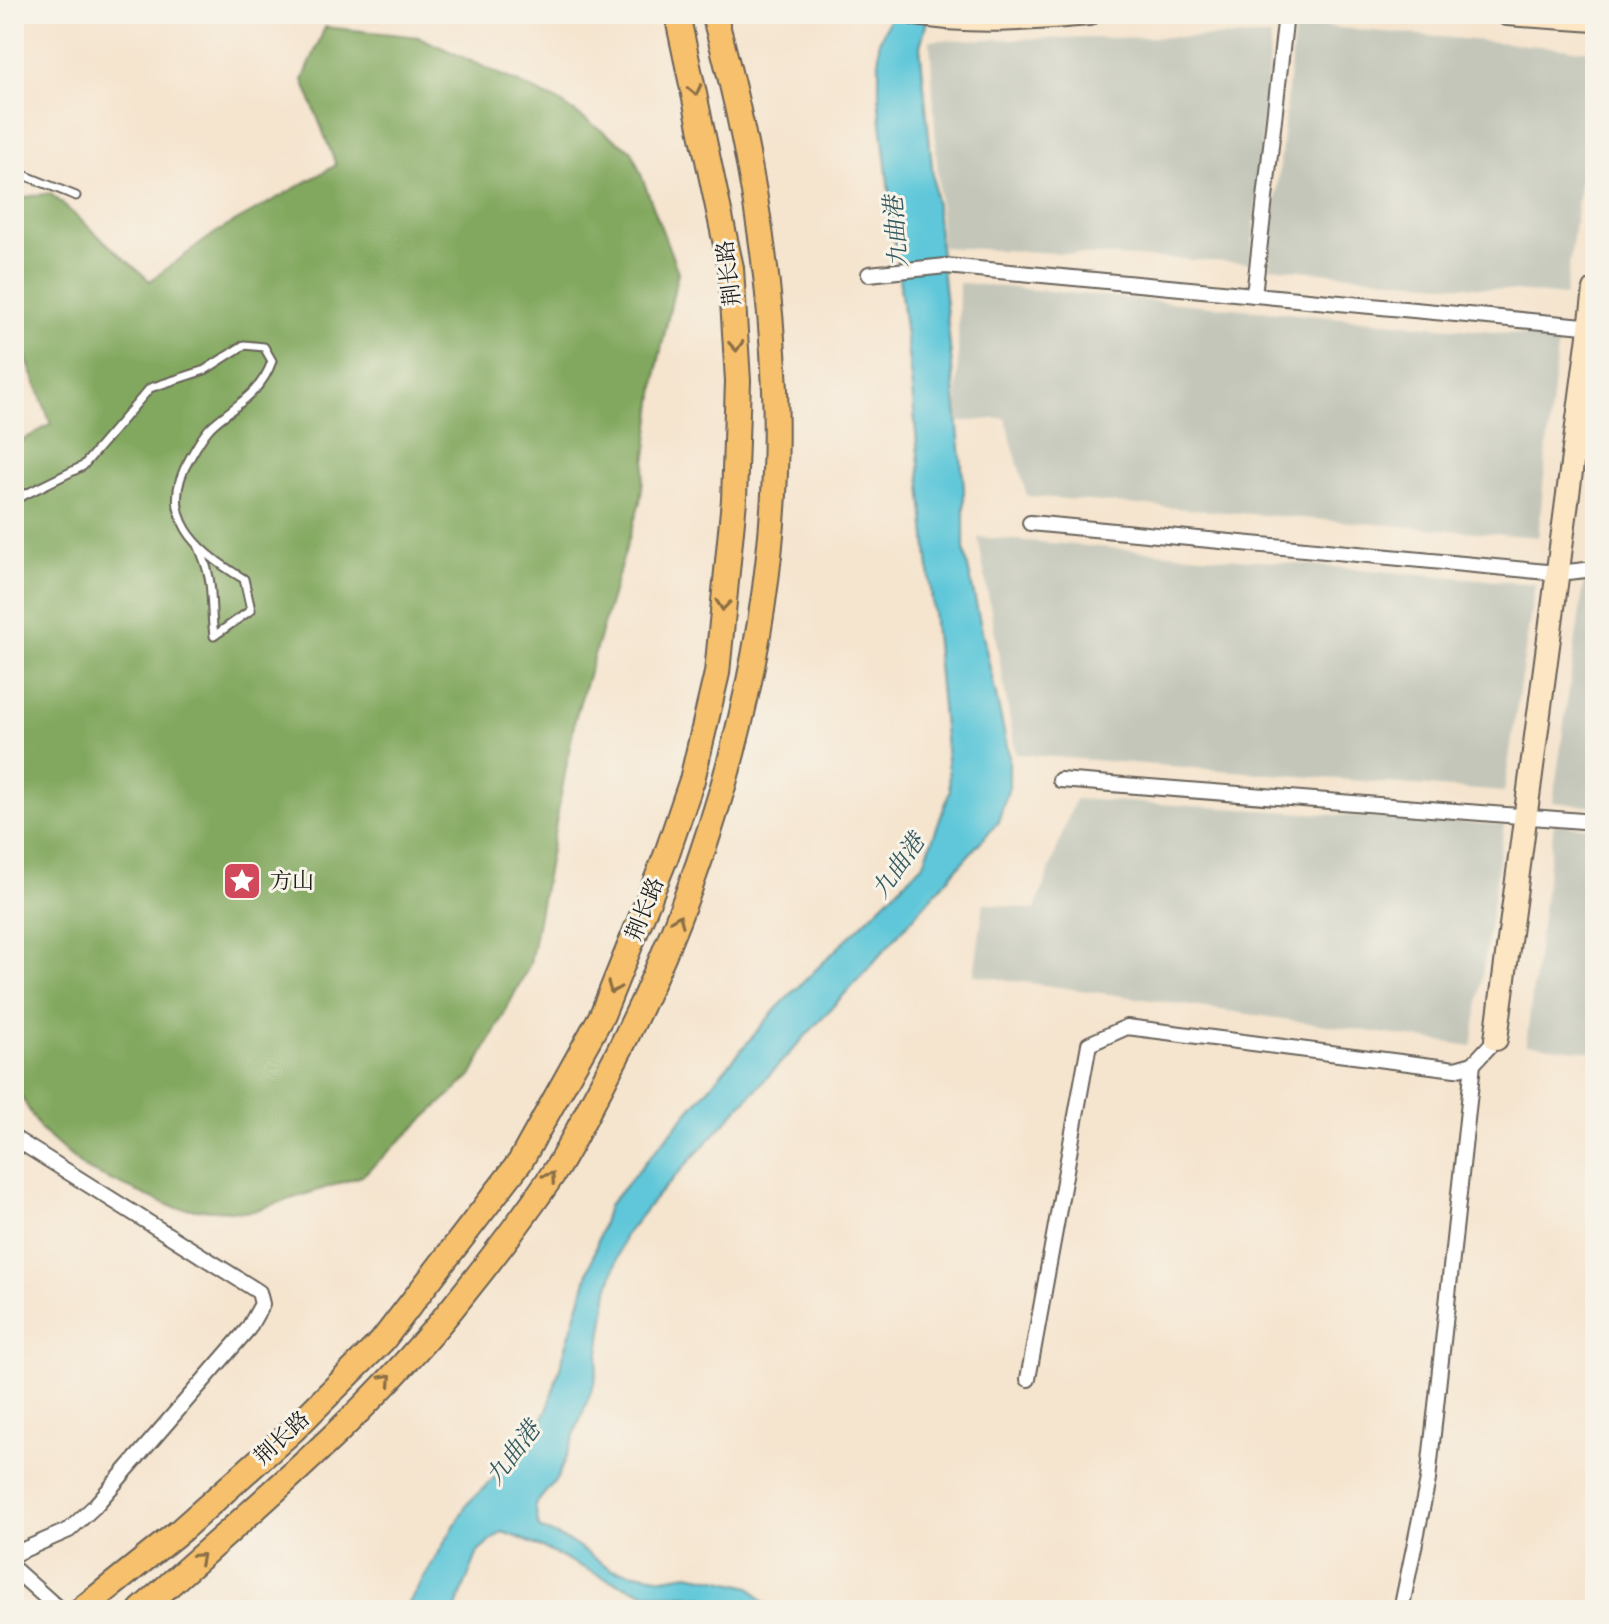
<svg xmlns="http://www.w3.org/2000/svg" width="1609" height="1624" font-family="Alegreya,'Noto Serif SC',serif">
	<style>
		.industrial { fill: #c3c6b9 }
		.forest { fill: #82a85e; stroke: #4f623d; stroke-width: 2 }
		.water { fill: #5ec7d9; stroke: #3d727a; stroke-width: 2 }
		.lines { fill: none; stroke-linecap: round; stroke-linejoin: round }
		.lane-casing { stroke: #68625a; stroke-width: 11 }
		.street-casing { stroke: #68625a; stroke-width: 18 }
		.secondary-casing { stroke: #68625a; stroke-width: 26 }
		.primary-casing { stroke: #68625a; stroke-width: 28 }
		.path { stroke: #68625a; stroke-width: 3; stroke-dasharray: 2 6; stroke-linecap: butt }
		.lane { stroke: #fff; stroke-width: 7 }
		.street { stroke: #fff; stroke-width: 14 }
		.secondary { stroke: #fce6c4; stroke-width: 22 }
		.primary { stroke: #f7c06c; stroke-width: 24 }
		.oneway { stroke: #8a6e44 }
		.labels { text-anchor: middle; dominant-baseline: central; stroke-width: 6; stroke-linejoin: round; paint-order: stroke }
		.street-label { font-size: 22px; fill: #1c1c1c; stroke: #f7f3e8 }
		.poi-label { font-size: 22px; fill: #1c1c1c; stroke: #f7f3e8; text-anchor: start }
		.water-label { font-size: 24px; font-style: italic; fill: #33585e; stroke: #f7f3e8 }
	</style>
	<rect width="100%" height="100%" fill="#f7f3e8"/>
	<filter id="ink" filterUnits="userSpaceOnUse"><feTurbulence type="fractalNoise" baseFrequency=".0125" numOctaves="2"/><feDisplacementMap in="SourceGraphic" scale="16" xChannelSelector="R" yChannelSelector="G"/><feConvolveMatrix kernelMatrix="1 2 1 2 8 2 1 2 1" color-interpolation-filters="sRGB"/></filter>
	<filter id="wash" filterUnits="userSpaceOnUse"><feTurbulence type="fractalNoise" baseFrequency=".006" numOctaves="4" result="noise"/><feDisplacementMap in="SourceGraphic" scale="32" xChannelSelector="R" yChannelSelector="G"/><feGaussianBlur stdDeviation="1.8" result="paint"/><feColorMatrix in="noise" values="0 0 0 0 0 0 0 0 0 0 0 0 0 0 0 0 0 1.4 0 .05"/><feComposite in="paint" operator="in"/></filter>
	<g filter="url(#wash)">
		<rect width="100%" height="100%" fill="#f5e4ce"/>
		<g class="industrial">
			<path d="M1295 24 1595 51V78L1565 296 1269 267Z"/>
			<path d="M1271 36 1251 263 942 247 930 40Z"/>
			<path d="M959 283 1558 338 1538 537 1027 496 1005 418 957 422Z"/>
			<path d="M978 537 1535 584 1504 792 1016 754Z"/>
			<path d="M1586 568 1595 569V807L1553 802Z"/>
			<path d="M1075 799 1504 825 1472 1046 974 975 984 903 1035 910Z"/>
			<path d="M1554 823 1595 829V1052L1526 1044Z"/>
		</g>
		<path class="forest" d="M325 27 419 37 558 101 632 151 678 272 658 364 640 502 575 719 530 964 472 1075 362 1176 250 1212 175 1208 85 1169 40 1129 14 1084V445L51 424 14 325V199L50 193 150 281 215 233 336 165 303 80Z"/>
		<path class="water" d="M892 14H929L920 46 964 488V549L1009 755V787L998 822 864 973 656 1197 624 1237 608 1290 595 1381 558 1477 535 1505 539 1528 570 1542 611 1569 664 1578 688 1574 721 1580 750 1587 764 1603 786 1610H727C706 1588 670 1599 644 1592 595 1579 551 1547 502 1532L478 1552 455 1610H405L467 1504 525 1448 547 1411 608 1206 777 1008 924 863 950 791 911 380 879 105V42Z"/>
	</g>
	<g filter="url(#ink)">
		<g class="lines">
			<g class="lane-casing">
				<g id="lane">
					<path d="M14 171 76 196"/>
					<path d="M14 500 83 466 150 388 205 370 244 345 264 347 272 361C262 391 238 404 215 423 204 432 197 446 190 458 156 515 196 551 244 579L251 610 214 636C209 596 216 585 198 545"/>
				</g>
			</g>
			<g class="street-casing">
				<g id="street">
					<path d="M869 274 946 266 1595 327"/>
					<path d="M1254 295 1286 14"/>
					<path d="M1030 523 1558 573 1595 569"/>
					<path d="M1060 780 1595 822"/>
					<path d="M14 1138 259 1292 262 1304 248 1329 94 1507 69 1530 14 1554"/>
					<path d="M1028 1379 1089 1044 1127 1027 1455 1069 1473 1064"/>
					<path d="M14 1569 60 1610"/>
					<path d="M1401 1610 1428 1480 1473 1064 1496 1039"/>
				</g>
			</g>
			<g class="secondary-casing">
				<g id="secondary">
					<path d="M915 14C974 24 1030 19 1089 14"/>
					<path d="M1507 14 1595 20"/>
					<path d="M1496 1039 1595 290"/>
				</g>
			</g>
			<g class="primary-casing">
				<g id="primary">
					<path d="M81 1610 181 1530 293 1430 383 1340 520 1162 602 1015 666 856 692 780 717 673 734 500 738 381 731 268 677 14"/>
					<path d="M141 1610C253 1509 372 1412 465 1292 497 1252 529 1210 557 1168 573 1142 586 1114 600 1088 712 879 784 629 775 390 770 262 748 137 714 14"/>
				</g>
			</g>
			<path class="path" d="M876 1610 878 1605 910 1610"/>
			<use href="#lane" class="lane"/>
			<use href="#street" class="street"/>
			<use href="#secondary" class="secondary"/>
			<use href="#primary" class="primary"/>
		</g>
		<defs><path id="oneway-chevron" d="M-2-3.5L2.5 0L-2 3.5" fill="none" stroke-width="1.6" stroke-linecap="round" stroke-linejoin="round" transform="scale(2)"/></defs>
		<g class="oneway">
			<use href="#oneway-chevron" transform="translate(695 90) rotate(77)"/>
			<use href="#oneway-chevron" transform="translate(736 346) rotate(86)"/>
			<use href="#oneway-chevron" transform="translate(723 605) rotate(96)"/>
			<use href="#oneway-chevron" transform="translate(678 920) rotate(-68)"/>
			<use href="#oneway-chevron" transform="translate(613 988) rotate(112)"/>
			<use href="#oneway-chevron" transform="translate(550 1177) rotate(-54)"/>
			<use href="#oneway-chevron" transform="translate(387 1379) rotate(-48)"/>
			<use href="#oneway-chevron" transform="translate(199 1558) rotate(-42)"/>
		</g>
	</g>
	<defs>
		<g id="sight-square" transform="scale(2)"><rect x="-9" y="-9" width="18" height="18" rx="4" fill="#d1495b" stroke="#f7f3e8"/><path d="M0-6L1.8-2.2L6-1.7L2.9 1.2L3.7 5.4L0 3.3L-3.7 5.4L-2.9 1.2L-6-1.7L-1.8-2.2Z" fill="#fff"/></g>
	</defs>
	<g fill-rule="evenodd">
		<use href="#sight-square" x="242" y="881"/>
	</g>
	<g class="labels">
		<g class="street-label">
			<text transform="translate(729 273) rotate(-97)">荆长路</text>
			<text transform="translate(645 909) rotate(-68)">荆长路</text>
			<text transform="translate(282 1438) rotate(-43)">荆长路</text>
		</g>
		<g class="poi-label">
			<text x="270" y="881">方山</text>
		</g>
		<g class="water-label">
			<text transform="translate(896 232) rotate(-95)">九曲港</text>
			<text transform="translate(898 866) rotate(-55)">九曲港</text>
			<text transform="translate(513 1453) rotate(-53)">九曲港</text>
		</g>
	</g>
	<rect width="1609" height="1624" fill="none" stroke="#f7f3e8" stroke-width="48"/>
</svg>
